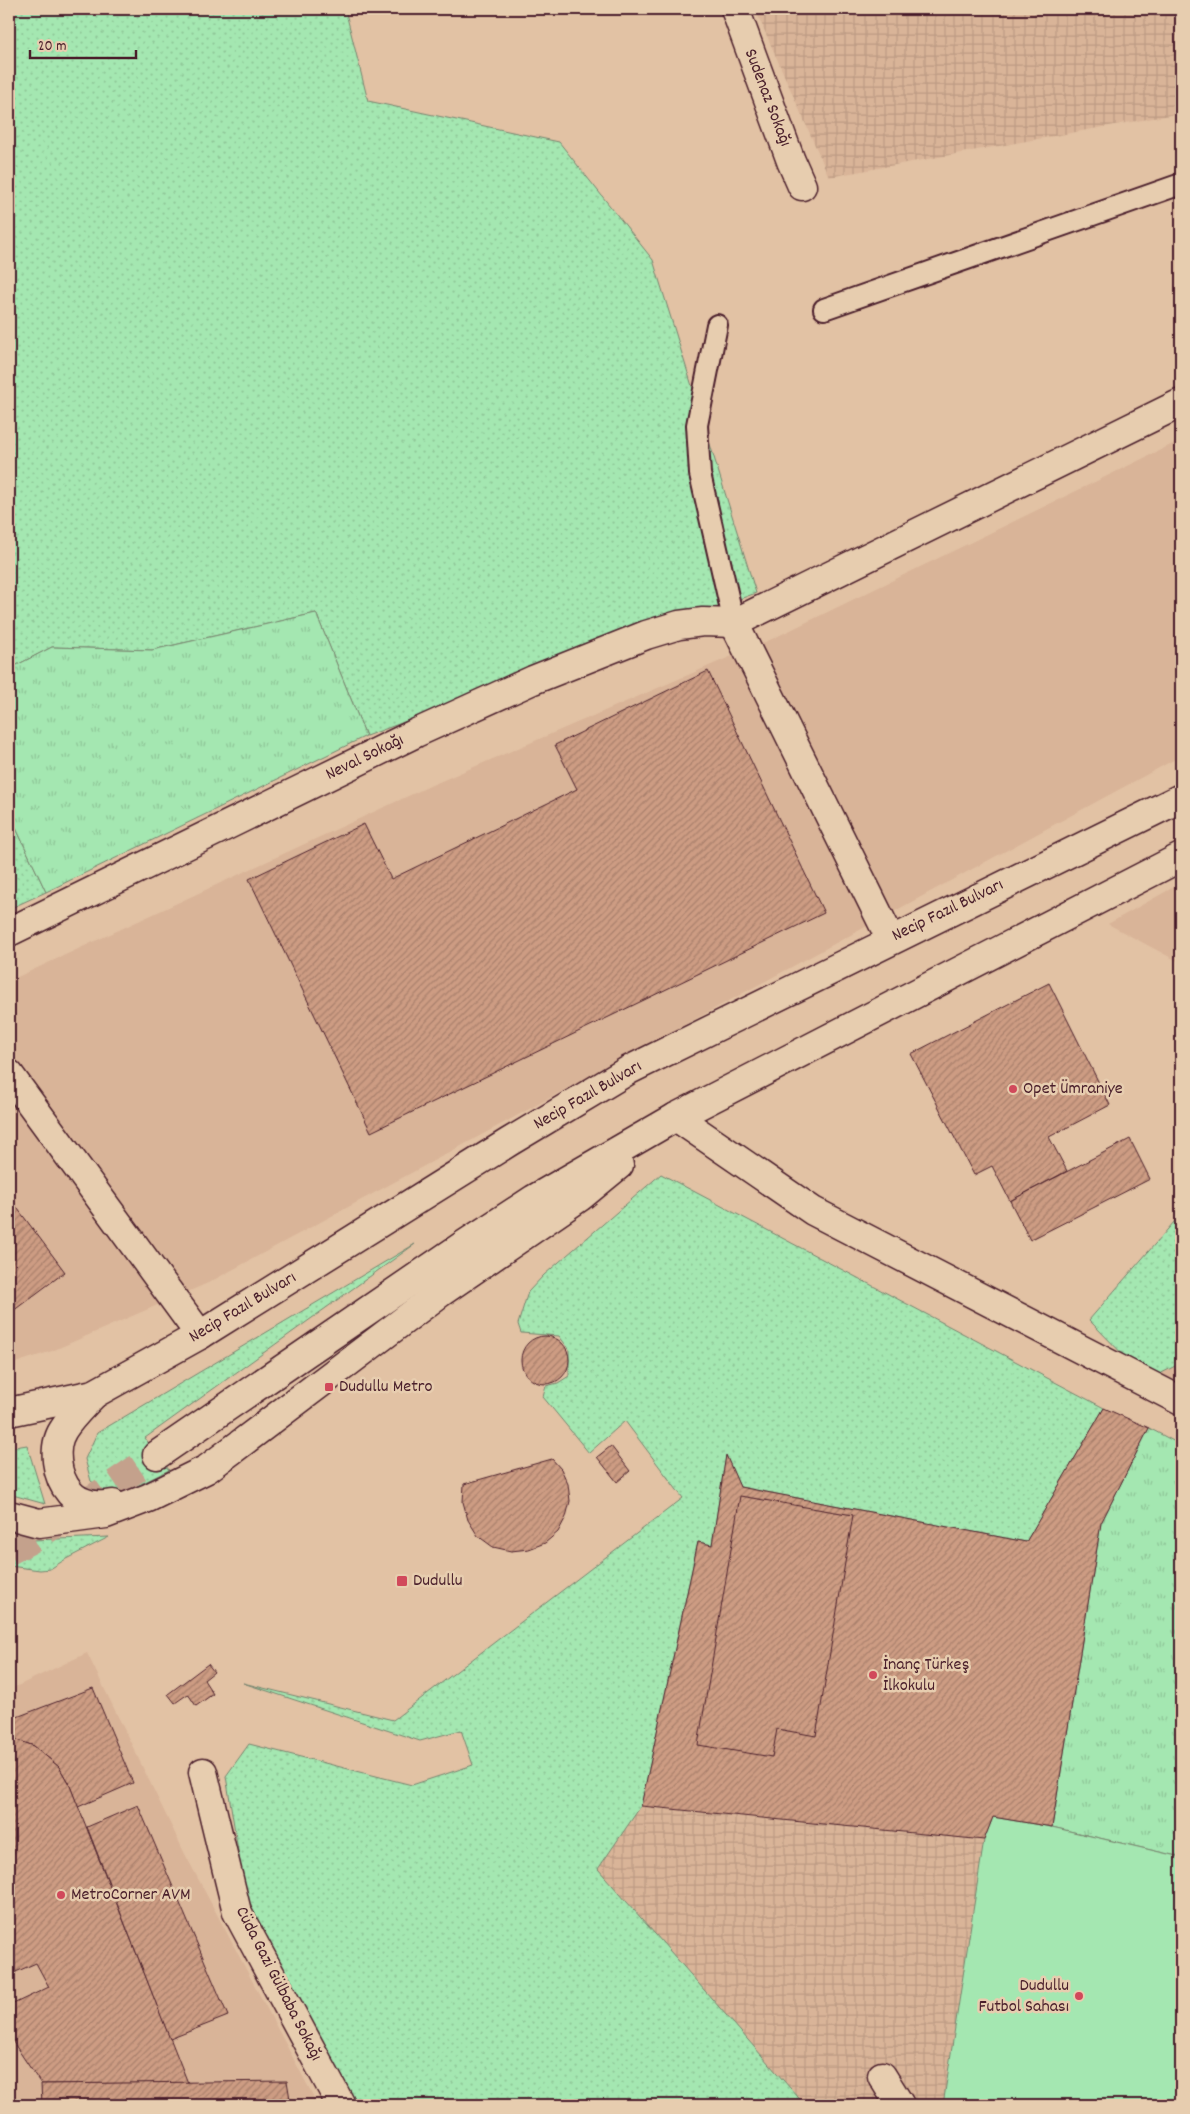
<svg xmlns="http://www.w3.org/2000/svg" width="1190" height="2114" font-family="Dekko,sans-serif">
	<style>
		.built { fill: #d9b498 }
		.industrial { fill: url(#industrial-grid) }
		.grass { fill: url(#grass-dots); stroke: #77836e }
		.park { fill: url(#park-tufts); stroke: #77836e }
		.pitch { fill: #a4e7b1; stroke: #77836e }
		.building { fill: url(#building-hatch); stroke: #4a1f2b }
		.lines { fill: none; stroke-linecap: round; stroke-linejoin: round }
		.primary-tunnel { stroke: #c4a18c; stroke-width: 28; stroke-dasharray: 28 14; stroke-linecap: butt }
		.service-casing { stroke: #4a1f2b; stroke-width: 24 }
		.minor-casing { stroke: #4a1f2b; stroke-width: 31 }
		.primary-casing { stroke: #4a1f2b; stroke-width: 31 }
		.service { stroke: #e7cdaf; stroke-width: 20 }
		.minor { stroke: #e7cdaf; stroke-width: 28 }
		.primary { stroke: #e7cdaf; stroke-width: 28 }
		.poi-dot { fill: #d1495b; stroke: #e7cdaf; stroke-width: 2 }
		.labels { text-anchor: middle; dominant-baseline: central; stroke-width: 5; stroke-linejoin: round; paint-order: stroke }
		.street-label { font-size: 18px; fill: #4a1f2b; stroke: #e7cdaf }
		.poi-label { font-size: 18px; fill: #4a1f2b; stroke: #e7cdaf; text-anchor: start }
	</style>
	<defs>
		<pattern id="industrial-grid" width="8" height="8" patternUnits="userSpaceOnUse" patternTransform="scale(1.25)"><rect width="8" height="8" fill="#d9b498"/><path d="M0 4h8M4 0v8" fill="none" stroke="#bc9a83"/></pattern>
		<pattern id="grass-dots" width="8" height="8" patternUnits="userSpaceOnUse" patternTransform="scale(1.25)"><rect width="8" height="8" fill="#a4e7b1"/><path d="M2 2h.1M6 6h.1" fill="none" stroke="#8fc698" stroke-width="1.8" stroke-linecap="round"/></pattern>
		<pattern id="park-tufts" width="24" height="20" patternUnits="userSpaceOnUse" patternTransform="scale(1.25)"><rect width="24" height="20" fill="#a4e7b1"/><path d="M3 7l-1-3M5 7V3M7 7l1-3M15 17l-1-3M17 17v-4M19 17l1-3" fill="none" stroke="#8fc698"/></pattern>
		<pattern id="building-hatch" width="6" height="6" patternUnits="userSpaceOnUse" patternTransform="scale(1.25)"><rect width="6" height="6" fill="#cd9c83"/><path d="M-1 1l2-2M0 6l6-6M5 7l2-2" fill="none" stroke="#a87f6b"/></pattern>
	</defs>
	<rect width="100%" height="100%" fill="#e2c2a4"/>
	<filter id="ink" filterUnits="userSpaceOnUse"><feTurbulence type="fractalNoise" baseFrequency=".02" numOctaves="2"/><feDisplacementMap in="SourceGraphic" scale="10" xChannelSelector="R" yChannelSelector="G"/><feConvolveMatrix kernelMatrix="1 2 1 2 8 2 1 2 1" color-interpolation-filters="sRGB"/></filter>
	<g filter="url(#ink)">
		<g class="built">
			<path d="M1181 440V756L208 1283 52 1351 9 1365V981L432 785 772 639Z"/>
			<path d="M1181 883V963L1108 924Z"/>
			<path d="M1181 1363V1397L1148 1380Z"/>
			<path d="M87 1653 185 1854 318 2105H9V1690Z"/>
		</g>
		<g class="industrial">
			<path d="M755 9H1181V113L829 177Z"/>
			<path d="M641 1806 984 1840 943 2105H805L598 1869Z"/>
		</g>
		<g class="grass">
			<path d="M9 9H345L368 101 559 142 653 260 756 593 366 736 316 613 152 650 52 647 9 669Z"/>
			<path d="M9 813 46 892 9 909Z"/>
			<path d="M661 1174 1104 1408 1026 1542 740 1487 726 1456 712 1545 698 1542 641 1806 598 1869 805 2105H356L247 1906 226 1776 249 1744 412 1785 473 1765 461 1730 420 1741 243 1683 393 1720 683 1498 625 1421 589 1453 543 1397 546 1386 558 1383 569 1376V1349L559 1336 521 1333 518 1324 528 1292 544 1275Z"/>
			<path d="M1181 1214V1363L1148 1380 1089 1320Z"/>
			<path d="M415 1244 145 1438 169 1470 127 1491 108 1494 91 1481 85 1459 97 1433Z"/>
			<path d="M27 1445 45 1504 9 1494V1448Z"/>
			<path d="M9 1536 32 1540 109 1537 66 1559 50 1569 40 1570 9 1566Z"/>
		</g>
		<g class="park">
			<path d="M316 613 366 736 46 892 9 813V669L52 647 152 650Z"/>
			<path d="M1149 1428 1181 1445V1857L1052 1827 1101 1523Z"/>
		</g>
		<path class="pitch" d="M993 1817 1052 1827 1181 1857V2105H943L984 1840Z"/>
		<g class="building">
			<path d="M708 671 824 913 371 1132 249 879 364 824 391 879 577 789 555 745Z"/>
			<path d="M1049 983 1110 1105 1049 1137 1067 1171 1010 1201 992 1166 974 1175 911 1054Z"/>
			<path d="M1130 1139 1150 1179 1030 1240 1010 1201Z"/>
			<path d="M9 1197 65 1272 9 1314Z"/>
			<circle cx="545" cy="1360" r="24"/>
			<path d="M1104 1408 1149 1428 1101 1523 1052 1827 993 1817 984 1840 641 1806 698 1542 712 1545 726 1455 740 1487 1026 1542Z"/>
			<path d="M611 1446 630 1471 617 1482 597 1457Z"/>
			<path d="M552 1459 561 1469 568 1484 570 1501 566 1517 558 1532 545 1543 529 1549 511 1551 493 1547 478 1536 468 1520 463 1502 464 1484Z"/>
			<path d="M740 1496 853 1515 816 1736 777 1729 772 1757 698 1745Z"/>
			<path d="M208 1664 214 1672 204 1680 213 1694 196 1706 188 1694 175 1703 168 1694Z"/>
			<path d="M93 1688 133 1783 78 1807 70 1786 59 1767 34 1746 9 1737V1720Z"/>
			<path d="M9 1737 34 1746 59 1767 70 1786 188 2083 41 2084 9 2036V2006L49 1987 36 1963 9 1975Z"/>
			<path d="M138 1805 228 2016 170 2039 87 1827Z"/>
			<path d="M287 2081 291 2105H42L41 2084Z"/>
		</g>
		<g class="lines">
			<path class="primary-tunnel" d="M9 1551 36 1537 157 1455"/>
			<g class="service-casing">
				<g id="service">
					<path d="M824 309 1181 184"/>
					<path d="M717 325 697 425 700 474 734 623"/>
				</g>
			</g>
			<g class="minor-casing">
				<g id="minor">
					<path d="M735 9 791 161 802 186"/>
					<path d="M734 623 891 940"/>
					<path d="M9 932 416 733 533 680 646 635 679 625 703 622 734 623 1181 403"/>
					<path d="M9 1074 200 1335"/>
					<path d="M676 1117 813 1211 1181 1401"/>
					<path d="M203 1772 237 1912 341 2105"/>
					<path d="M882 2076 900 2105"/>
				</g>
			</g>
			<g class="primary-casing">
				<g id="primary">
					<path d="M94 1394C84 1405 71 1417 63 1430 52 1447 56 1477 70 1493 80 1505 99 1507 113 1504"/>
					<path d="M9 1412 94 1394 200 1335 509 1142 629 1070 1181 798"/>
					<path d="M157 1455 462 1246 534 1199 676 1117 1181 857"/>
					<path d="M9 1515 39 1523 106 1514 148 1498 207 1469 440 1293 580 1197 619 1165"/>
				</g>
			</g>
			<use href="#service" class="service"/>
			<use href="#minor" class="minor"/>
			<use href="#primary" class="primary"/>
		</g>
	</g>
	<g class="poi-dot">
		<circle cx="1013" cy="1089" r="5"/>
		<rect x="324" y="1382" width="10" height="10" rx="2.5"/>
		<rect x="396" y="1575" width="12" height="12" rx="2.5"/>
		<circle cx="873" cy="1675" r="5"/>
		<circle cx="61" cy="1895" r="5"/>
		<circle cx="1079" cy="1996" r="5"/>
	</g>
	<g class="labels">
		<g class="street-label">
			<text transform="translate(767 98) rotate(69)">Sudenaz Sokağı</text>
			<text transform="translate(365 758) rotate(-26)">Neval Sokağı</text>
			<text transform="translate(948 911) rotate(-26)">Necip Fazıl Bulvarı</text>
			<text transform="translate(588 1096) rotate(-30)">Necip Fazıl Bulvarı</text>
			<text transform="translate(243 1308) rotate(-31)">Necip Fazıl Bulvarı</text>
			<text transform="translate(278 1984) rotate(63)">Cüda Gazi Gülbaba Sokağı</text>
		</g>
		<g class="poi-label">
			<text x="1023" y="1089">Opet Ümraniye</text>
			<text x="339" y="1387">Dudullu Metro</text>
			<text x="413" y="1581">Dudullu</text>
			<text x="883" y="1665">İnanç Türkeş<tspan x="883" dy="21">İlkokulu</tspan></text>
			<text x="71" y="1895">MetroCorner AVM</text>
			<text x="1069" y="1986" text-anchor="end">Dudullu<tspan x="1069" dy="21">Futbol Sahası</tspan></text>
		</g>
	</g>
	<rect width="1190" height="2114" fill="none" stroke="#e7cdaf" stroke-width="30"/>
	<rect x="15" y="15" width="1160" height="2084" fill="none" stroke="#4a1f2b" stroke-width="2" filter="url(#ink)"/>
	<path d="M30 50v8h106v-8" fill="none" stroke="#4a1f2b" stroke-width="2.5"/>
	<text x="38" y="50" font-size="15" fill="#4a1f2b" stroke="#e7cdaf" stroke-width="4" paint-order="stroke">20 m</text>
</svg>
